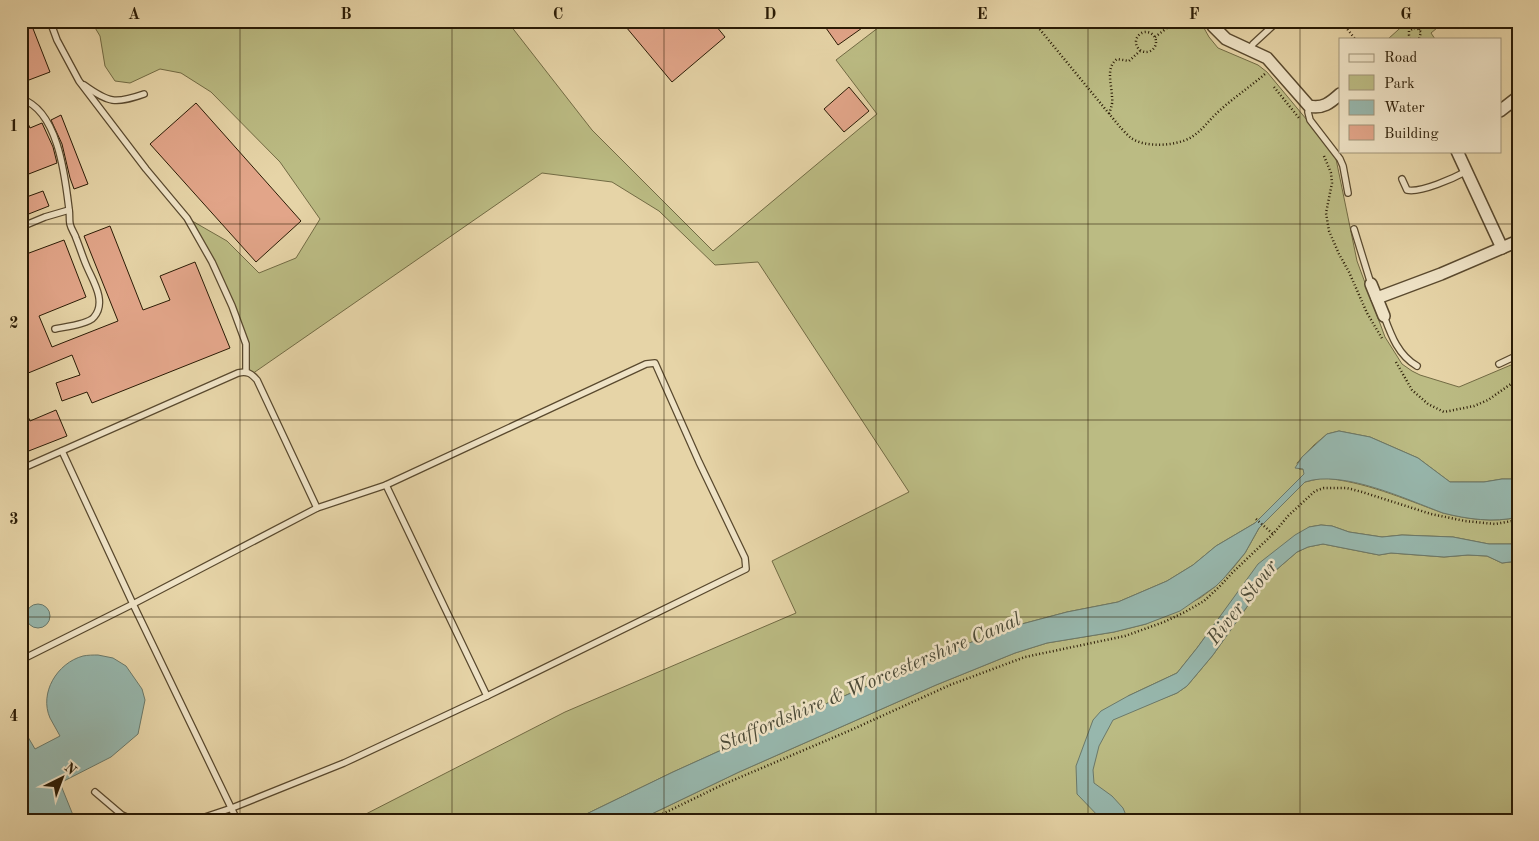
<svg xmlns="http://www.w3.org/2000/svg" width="1539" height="841" font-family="'Old Standard TT',serif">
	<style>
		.green { fill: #bbbb83; stroke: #726b44 }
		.water { fill: #97b7ad; stroke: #6b796a }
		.building { fill: #e2a589; stroke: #2a1b05 }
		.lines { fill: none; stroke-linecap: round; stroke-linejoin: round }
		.service-casing { stroke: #59492e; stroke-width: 8 }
		.minor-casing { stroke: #59492e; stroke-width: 14 }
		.path { stroke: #2a1b05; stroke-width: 2.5; stroke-dasharray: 1 2.5; stroke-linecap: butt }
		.service { stroke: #efe3c6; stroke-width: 5.5 }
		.minor { stroke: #efe3c6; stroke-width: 11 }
		.grid { fill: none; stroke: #2a1b05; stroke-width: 1; stroke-opacity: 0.55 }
		.labels { text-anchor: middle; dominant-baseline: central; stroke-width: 5; stroke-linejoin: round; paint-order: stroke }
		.water-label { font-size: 20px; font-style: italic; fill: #4b4a37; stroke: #efe3c6 }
		.neatline { fill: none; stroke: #2a1b05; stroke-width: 2 }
		.grid-label { font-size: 16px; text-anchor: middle; font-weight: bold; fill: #2a1b05 }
	</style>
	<rect width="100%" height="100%" fill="#e6d4a7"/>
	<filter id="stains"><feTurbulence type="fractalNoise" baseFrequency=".004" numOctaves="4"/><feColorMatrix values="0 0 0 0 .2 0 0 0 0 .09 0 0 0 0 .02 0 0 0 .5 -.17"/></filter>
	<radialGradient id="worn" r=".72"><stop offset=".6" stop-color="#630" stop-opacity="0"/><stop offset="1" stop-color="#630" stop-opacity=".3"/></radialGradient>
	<g class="green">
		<path d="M91 21H507L592 130 713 251 877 114 836 60 887 21H1200L1209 37 1218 48 1258 65 1267 72 1307 120 1336 159 1357 261 1385 337 1402 364 1412 371 1420 375 1459 387 1518 362V479H1502L1484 482H1450L1418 458 1370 437 1339 431 1327 434 1314 445 1297 463 1299 469H1303L1305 474 1255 523 1216 546 1193 565 1167 581 1118 602 1067 612 1003 629 907 669 779 724 673 772 574 820H363L362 816 565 712 796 613 772 561 909 492 758 262 715 265 659 211 612 182 542 173 252 374 246 371V344L232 306 187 218 227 241 259 273 296 258 320 219 280 162 211 92 181 73 160 69 130 83 115 81 105 66 100 36Z"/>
		<path d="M1408 21H1435L1437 28 1431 33 1435 39H1388Z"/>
		<path d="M1322 478C1364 481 1404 499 1443 513 1467 519 1494 523 1518 517V540L1511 544H1489L1453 537 1402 535 1382 537 1349 532 1332 526 1321 525 1309 527 1240 590 1197 648 1177 673 1128 696 1126 713 1177 693 1187 686 1213 655 1268 577 1297 552 1308 547 1323 544 1379 555 1391 553 1444 557 1468 555 1487 556 1502 563 1518 561V820H639L739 772 936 685 1015 653 1047 643 1114 632 1146 624 1200 598 1216 586 1233 568 1245 553 1259 528 1305 482Z"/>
	</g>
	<g class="water">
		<path d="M1339 431 1370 437 1418 458 1450 482H1484L1502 479H1518V517C1494 523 1467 519 1443 513 1408 500 1342 469 1305 482L1259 528 1245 553 1224 578 1216 586 1180 611 1146 624 1114 632 1047 643 1015 653 936 685 739 772 639 820H574L673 772 779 724 907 669 1003 629 1067 612 1118 602 1167 581 1193 565 1216 546 1255 523 1304 474 1303 469 1295 468 1302 457 1327 434Z"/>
		<path d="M1321 525 1332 526 1349 532 1382 537 1402 535 1453 537 1489 544H1511L1518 540V561L1502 563 1487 556 1468 555 1444 557 1391 553 1379 555 1323 544 1308 547 1297 552 1268 577 1213 655 1187 686 1177 693 1113 720 1099 746 1093 770 1094 783 1112 796 1123 808 1128 820H1102L1077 794 1076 766 1093 720 1101 711 1128 696 1177 673 1197 648 1258 564 1295 535 1309 527Z"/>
		<circle cx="38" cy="616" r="12"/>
		<path d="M98 655 113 658 126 666 142 689 145 700 138 734 111 757 60 783 75 820H21V725L35 749 60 736C57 730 53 724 50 718 39 693 57 663 83 656 88 655 93 655 98 655Z"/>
	</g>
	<g class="building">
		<path d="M26 21H30L50 72 21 83V23Z"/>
		<path d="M621 21H712L725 37 672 82Z"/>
		<path d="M821 21H872L838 45Z"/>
		<path d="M849 87 869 111 844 132 824 109Z"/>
		<path d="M196 103 301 221 256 262 150 144Z"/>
		<path d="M21 108 30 128 42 123 53 147 57 163 21 177Z"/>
		<path d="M61 115 88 184 74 189 70 178 62 144 51 120Z"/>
		<path d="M43 191 49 206 21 217V199Z"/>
		<path d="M110 226 143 310 170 300 160 276 195 262 230 348 92 403 87 392 62 401 56 383 80 375 72 355 21 376V256L64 240 86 297 39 316 52 347 118 321 84 236Z"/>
		<path d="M21 401 30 421 56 410 67 436 21 454Z"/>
	</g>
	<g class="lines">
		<g class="service-casing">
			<g id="service">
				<path d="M50 21 57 40 79 81 146 169 187 218 212 262 232 306 246 344V371"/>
				<path d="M1250 50 1253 44 1278 21"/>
				<path d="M84 85C109 103 115 104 144 94"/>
				<path d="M21 99C58 110 65 176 69 209 70 214 69 219 70 224 71 229 75 234 76 238 80 248 83 258 87 267 93 281 107 302 94 317 89 324 64 327 55 329"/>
				<path d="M1309 106 1308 112 1310 120 1340 159 1343 166 1348 193"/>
				<path d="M1402 179 1407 190C1421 193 1454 178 1467 171"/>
				<path d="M21 227 45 217 69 210"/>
				<path d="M1354 229 1371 284"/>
				<path d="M1384 316C1391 335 1398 355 1417 366"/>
				<path d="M1499 364 1518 355"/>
				<path d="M62 451 133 604 237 820"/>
				<path d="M21 469 238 373C247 371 251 373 257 380L317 508"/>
				<path d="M386 485 487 696"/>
				<path d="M21 660 133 604 317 508 386 485 646 364 655 363 699 462 745 558 746 569 487 696 344 763 232 808 196 820"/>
				<path d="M95 792 122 815 133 820"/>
			</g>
		</g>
		<g class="minor-casing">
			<g id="minor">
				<path d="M1210 21 1213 26 1226 39 1267 58 1309 106C1323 109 1330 103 1340 94"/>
				<path d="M1500 111 1518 97"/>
				<path d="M1457 151 1502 248"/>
				<path d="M1371 284 1384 316"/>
				<path d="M1377 298 1441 274 1518 241"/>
			</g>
		</g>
		<g class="path">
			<path d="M1033 21 1120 127C1123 130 1127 135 1131 138 1146 148 1175 146 1190 138 1201 132 1209 120 1218 112 1233 98 1250 87 1266 73"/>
			<path d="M1341 21 1355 39"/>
			<path d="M1419 30 1426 21"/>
			<circle cx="1146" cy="42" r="10"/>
			<path d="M1155 37 1167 28 1171 21"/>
			<path d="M1410 39 1409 35V31L1414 28 1418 29 1421 32 1419 39"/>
			<path d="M1274 87 1299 118"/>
			<path d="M1109 114C1111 108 1113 103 1112 97 1112 85 1105 68 1117 59L1129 61 1140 51"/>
			<path d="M1324 156 1331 173 1332 183 1326 213 1329 231 1339 254 1349 272 1367 313 1383 340"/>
			<path d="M1396 362 1412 390 1428 404 1444 412 1474 406 1488 400 1518 379"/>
			<path d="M1256 519 1273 534"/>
			<path d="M650 820 722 785 851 730 950 685 1025 657 1125 636 1164 622 1185 612 1204 601 1219 587 1232 573 1273 534 1288 516 1315 491 1324 488H1347L1362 492 1431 514 1465 521 1495 524 1518 520"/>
		</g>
		<use href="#service" class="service"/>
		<use href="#minor" class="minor"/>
	</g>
	<path class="grid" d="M240 21V820M452 21V820M664 21V820M876 21V820M1088 21V820M1300 21V820M21 224H1518M21 420H1518M21 617H1518"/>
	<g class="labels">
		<g class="water-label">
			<text transform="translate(1243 603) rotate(-52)">River Stour</text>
			<text transform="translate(870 683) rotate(-23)">Staffordshire &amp; Worcestershire Canal</text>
		</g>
	</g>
	<rect width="1539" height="841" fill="none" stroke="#e6d4a7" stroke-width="55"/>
	<rect x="1339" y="38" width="162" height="115" fill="#efe3c6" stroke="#a09379"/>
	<rect x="1349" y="54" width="25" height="8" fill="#efe3c6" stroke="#a09379"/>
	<text x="1384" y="62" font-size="15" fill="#2a1b05">Road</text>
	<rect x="1349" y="75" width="25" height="15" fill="#bbbb83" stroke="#a09379"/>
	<text x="1384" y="88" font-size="15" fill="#2a1b05">Park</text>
	<rect x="1349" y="100" width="25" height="15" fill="#97b7ad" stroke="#a09379"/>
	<text x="1384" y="112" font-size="15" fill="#2a1b05">Water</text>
	<rect x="1349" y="125" width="25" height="15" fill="#e2a589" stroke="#a09379"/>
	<text x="1384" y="138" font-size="15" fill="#2a1b05">Building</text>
	<g transform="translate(62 778) rotate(42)" stroke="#efe3c6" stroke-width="4" paint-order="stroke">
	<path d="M0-4L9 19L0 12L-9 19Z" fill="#2a1b05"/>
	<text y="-8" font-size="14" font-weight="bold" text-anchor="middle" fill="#2a1b05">N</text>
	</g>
	<rect x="28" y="28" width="1484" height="786" class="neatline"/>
	<g class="grid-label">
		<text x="134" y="19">A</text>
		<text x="346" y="19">B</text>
		<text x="558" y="19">C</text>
		<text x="770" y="19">D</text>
		<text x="982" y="19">E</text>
		<text x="1194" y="19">F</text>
		<text x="1406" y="19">G</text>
		<text x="14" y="131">1</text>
		<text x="14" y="328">2</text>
		<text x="14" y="524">3</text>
		<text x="14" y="721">4</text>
	</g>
	<rect width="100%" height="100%" filter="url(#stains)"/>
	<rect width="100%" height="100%" fill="url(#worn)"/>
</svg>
